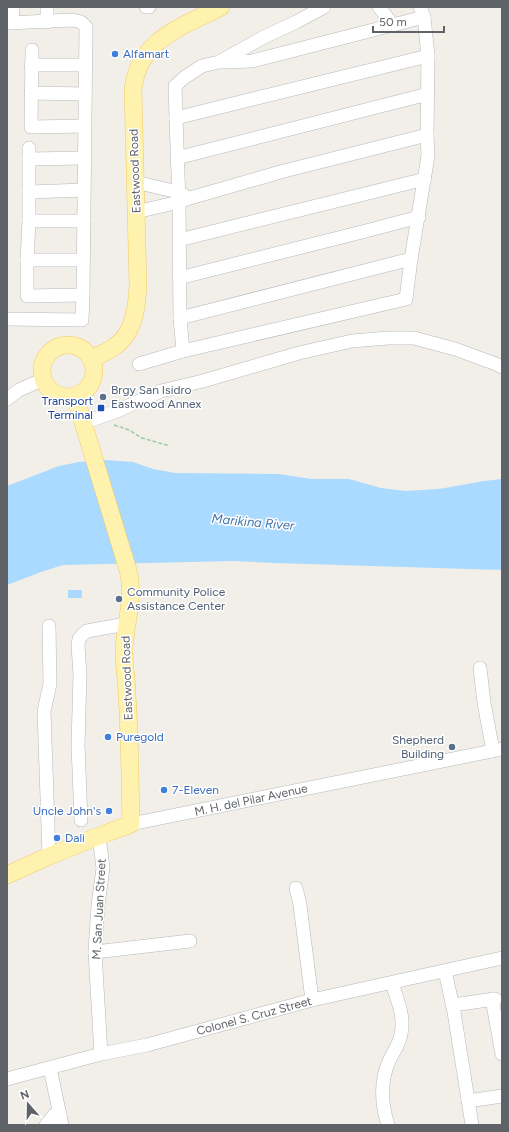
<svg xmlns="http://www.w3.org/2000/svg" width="509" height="1132" font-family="Figtree,sans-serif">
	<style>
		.water { fill: #aadaff }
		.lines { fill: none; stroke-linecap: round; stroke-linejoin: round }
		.minor-casing { stroke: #b5b8bc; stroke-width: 14 }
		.major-casing { stroke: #f2c960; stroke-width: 18 }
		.path { stroke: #9cc7a9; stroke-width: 1.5; stroke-dasharray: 4 2; stroke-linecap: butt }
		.minor { stroke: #fff; stroke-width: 13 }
		.major { stroke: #fff2af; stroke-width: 17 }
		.shop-dot { fill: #3f7fe0; stroke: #fff; stroke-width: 1.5 }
		.service-dot { fill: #5c6f8a; stroke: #fff; stroke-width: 1.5 }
		.transit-dot { fill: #1a4fb4; stroke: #fff; stroke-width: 1.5 }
		.labels { text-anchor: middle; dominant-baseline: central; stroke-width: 3; stroke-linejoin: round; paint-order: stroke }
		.shop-label { font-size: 12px; fill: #366cbe; stroke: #fff; text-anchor: start }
		.street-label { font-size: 12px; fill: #5f6368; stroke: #fff }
		.service-label { font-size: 12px; fill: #4e5e75; stroke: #fff; text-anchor: start }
		.transit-label { font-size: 12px; fill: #164399; stroke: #fff; text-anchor: end }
		.water-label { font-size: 13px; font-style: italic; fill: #4174aa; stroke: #fff }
	</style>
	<rect width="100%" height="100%" fill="#f1efe8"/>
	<g class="water">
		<path d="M106 460 133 462 153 469 175 473 279 474 311 479H349L381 488 405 491 439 489 484 481 502 479V570L274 563 234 561 63 565 41 572 7 585V486L59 466 79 462Z"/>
		<rect x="68" y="590" width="14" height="8"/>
	</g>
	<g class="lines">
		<g class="minor-casing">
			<g id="minor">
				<path d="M146 7H149"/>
				<path d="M379 7 392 24"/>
				<path d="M47 22V7"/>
				<path d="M7 23 73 20 81 22 86 27 83 295 82 320 7 319"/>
				<path d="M12 23 13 7"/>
				<path d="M32 50 31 127 85 126"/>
				<path d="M221 62 252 61 424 17"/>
				<path d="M31 65H85"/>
				<path d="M31 93 85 94"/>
				<path d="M176 118 428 56"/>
				<path d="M29 148V221L27 260V296L83 295"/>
				<path d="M177 158 428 94"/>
				<path d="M29 159 84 158"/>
				<path d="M135 182 178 192 184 195"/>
				<path d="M29 192 84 190"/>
				<path d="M136 212 179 202 190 198 284 171 427 135"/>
				<path d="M29 221H84"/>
				<path d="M179 240 425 179"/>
				<path d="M27 260H83"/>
				<path d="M179 278 362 232 419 217"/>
				<path d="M180 318 411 259"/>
				<path d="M183 351 406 299 411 259 428 156 427 135 428 56 424 17 420 7"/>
				<path d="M139 364 183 351 180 318 179 202 176 118 175 86 185 77 202 66 219 62 264 37 296 22 324 7"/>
				<path d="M7 399 19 390 44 379"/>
				<path d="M83 423 117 411 161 391 203 381 299 353 352 341 388 338H414L455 349 496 364 502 367"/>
				<path d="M480 668 484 703 493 751"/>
				<path d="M81 820 78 745 80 675 78 645 79 639 83 634 87 631 126 624"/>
				<path d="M131 824 502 749"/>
				<path d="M99 836 103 868 98 905 95 952 101 1054"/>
				<path d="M49 856 44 711 50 684 49 626"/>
				<path d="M296 888 300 905 312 1000"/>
				<path d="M95 952 190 941"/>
				<path d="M445 971 454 1012 472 1125"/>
				<path d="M492 999 502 1054"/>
				<path d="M453 1005 495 999"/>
				<path d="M50 1068 62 1125"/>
				<path d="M7 1079 101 1054 147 1045 312 1000 502 958"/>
				<path d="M468 1101 502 1096"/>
				<path d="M46 1125 54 1115 60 1114"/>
				<path d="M388 1125C381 1103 380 1080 390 1059 394 1051 400 1043 401 1034 405 1017 397 999 392 983"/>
			</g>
		</g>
		<g class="major-casing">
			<g id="major">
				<circle cx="68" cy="371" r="26"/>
				<path d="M91 359C99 355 107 352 114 347 134 334 137 307 138 285L133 91C137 40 182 27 221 7"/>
				<path d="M7 875 49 856 99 836 131 824C130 782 130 739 127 696 127 681 124 666 124 651 125 624 135 596 128 570L75 396"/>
			</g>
		</g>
		<path class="path" d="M114 425 129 430 142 438 170 446"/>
		<use href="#minor" class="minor"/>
		<use href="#major" class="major"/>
	</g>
	<g class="shop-dot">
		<circle cx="115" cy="54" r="4"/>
		<circle cx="108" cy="737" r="4"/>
		<circle cx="164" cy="790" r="4"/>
		<circle cx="109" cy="811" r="4"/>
		<circle cx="57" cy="838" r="4"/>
	</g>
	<g class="service-dot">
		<circle cx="103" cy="397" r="4"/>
		<circle cx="119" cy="599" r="4"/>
		<circle cx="452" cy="747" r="4"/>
	</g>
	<rect class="transit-dot" x="97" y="404" width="8" height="8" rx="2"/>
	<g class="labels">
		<g class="shop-label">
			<text x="123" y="54">Alfamart</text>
			<text x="116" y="737">Puregold</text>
			<text x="172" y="790">7-Eleven</text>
			<text x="101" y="811" text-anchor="end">Uncle John's</text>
			<text x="65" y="838">Dali</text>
		</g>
		<g class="street-label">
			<text transform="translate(135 171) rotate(-92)">Eastwood Road</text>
			<text transform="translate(127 678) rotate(-92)">Eastwood Road</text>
			<text transform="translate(251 800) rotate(-12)">M. H. del Pilar Avenue</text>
			<text transform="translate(99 909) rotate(-87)">M. San Juan Street</text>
			<text transform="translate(254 1016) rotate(-15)">Colonel S. Cruz Street</text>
		</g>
		<g class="service-label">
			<text x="111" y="390">Brgy San Isidro<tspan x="111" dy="14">Eastwood Annex</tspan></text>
			<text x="127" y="592">Community Police<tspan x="127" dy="14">Assistance Center</tspan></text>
			<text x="444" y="740" text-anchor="end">Shepherd<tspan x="444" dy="14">Building</tspan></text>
		</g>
		<g class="transit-label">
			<text x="93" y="401">Transport<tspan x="93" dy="14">Terminal</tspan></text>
		</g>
		<g class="water-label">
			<text transform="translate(253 522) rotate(5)">Marikina River</text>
		</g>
	</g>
	<rect width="509" height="1132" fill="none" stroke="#5f6368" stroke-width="16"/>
	<g transform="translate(28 1104) rotate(340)" stroke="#ffffff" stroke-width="3" paint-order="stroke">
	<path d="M0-3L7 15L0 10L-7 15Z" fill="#5f6368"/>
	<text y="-6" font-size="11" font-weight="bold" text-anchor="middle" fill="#5f6368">N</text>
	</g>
	<path d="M373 26v6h71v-6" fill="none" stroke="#5f6368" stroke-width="2"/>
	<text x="379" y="26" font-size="12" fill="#5f6368" stroke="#ffffff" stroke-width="3" paint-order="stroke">50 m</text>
</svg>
